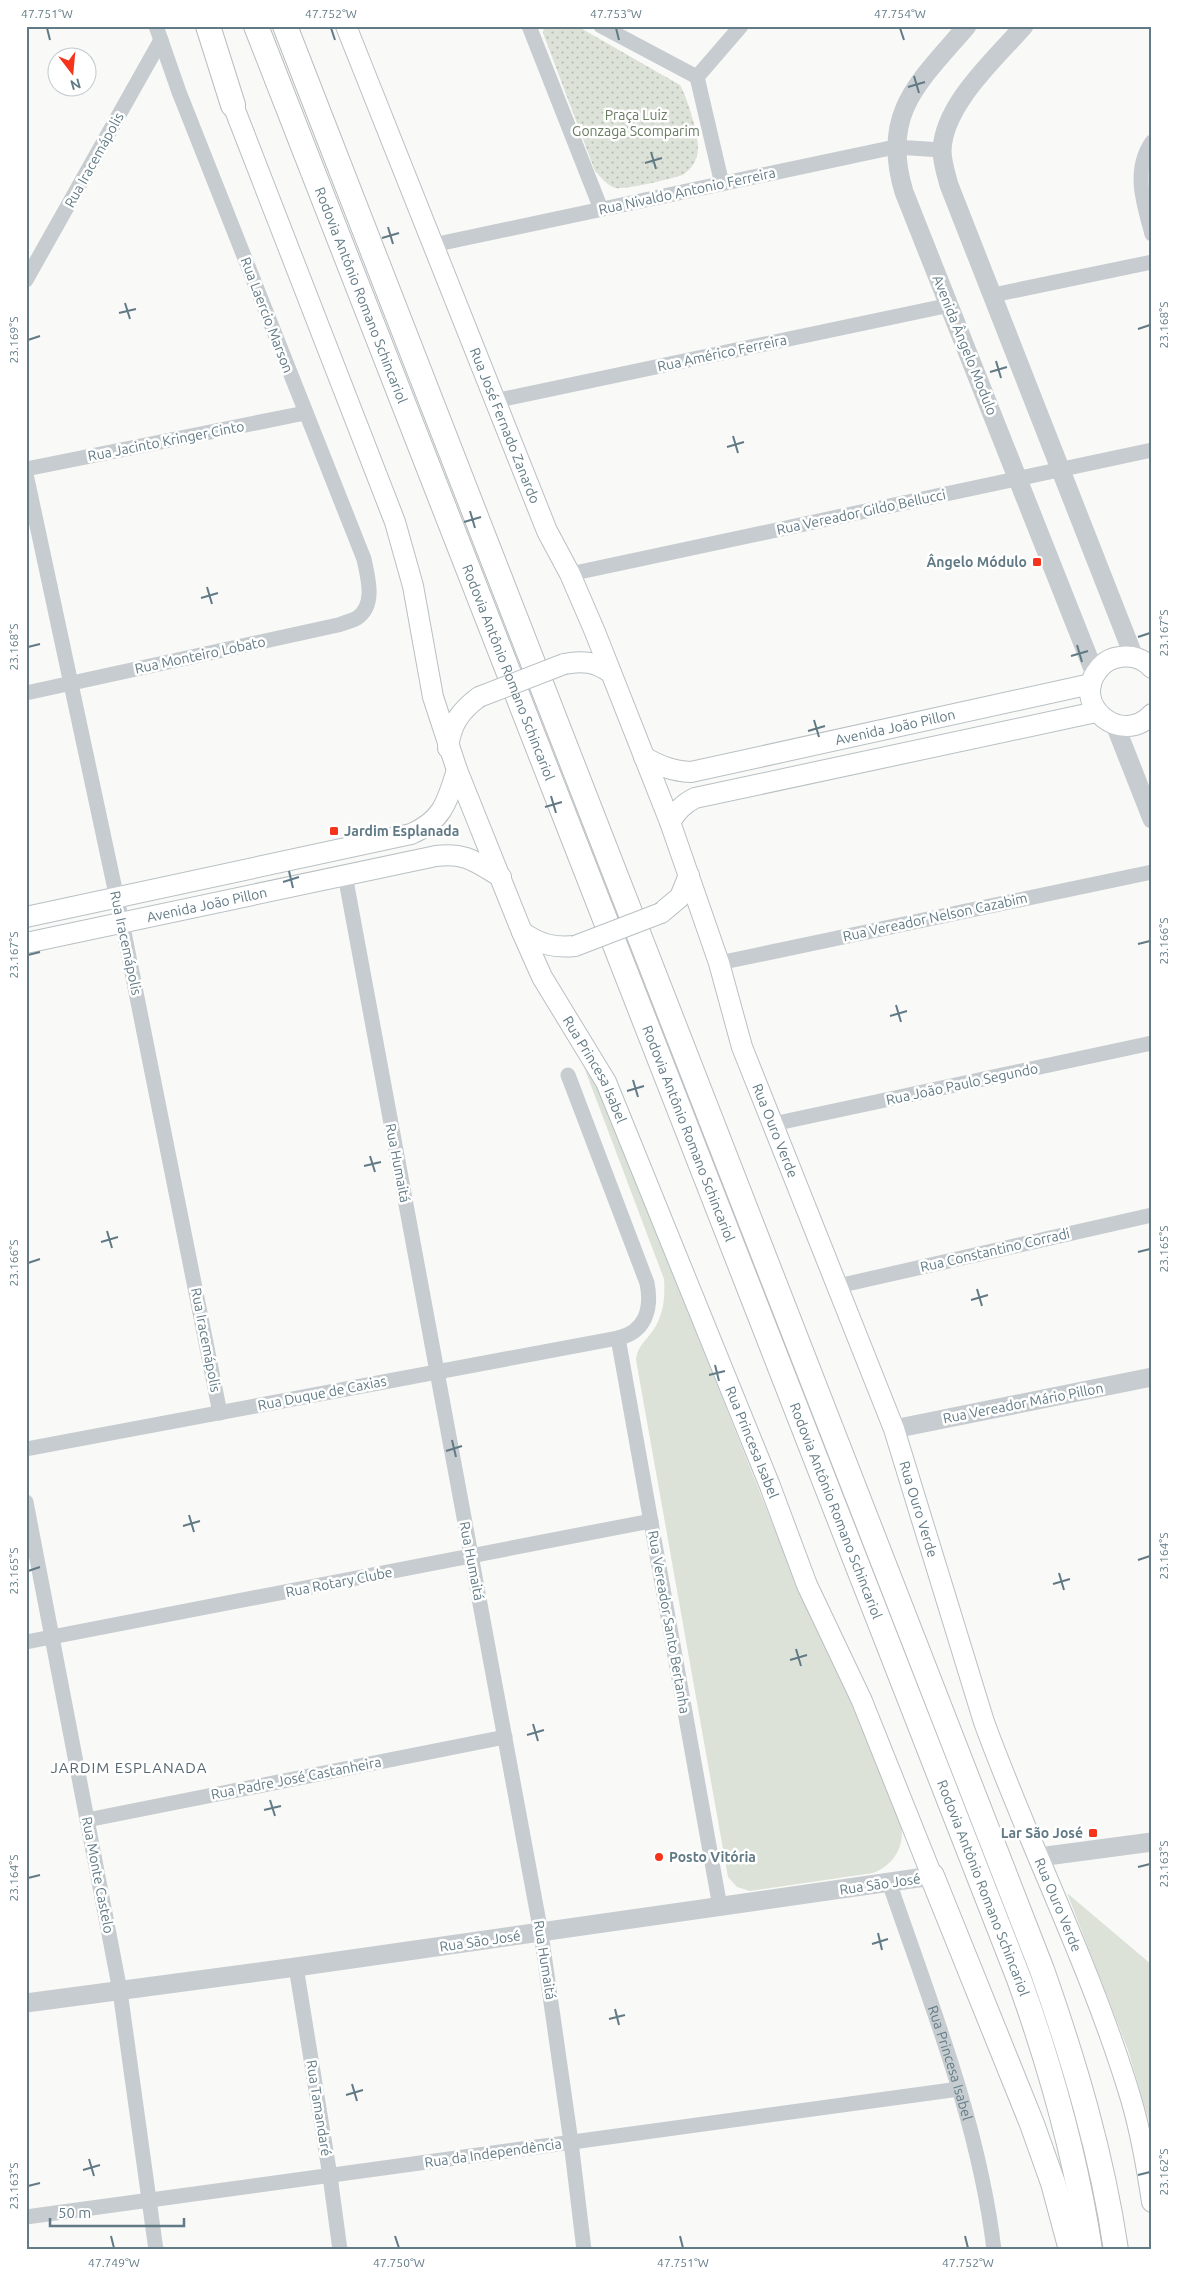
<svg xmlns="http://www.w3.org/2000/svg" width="1178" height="2276" font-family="Ubuntu,sans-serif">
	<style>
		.grass { fill: #dce2d7 }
		.park { fill: url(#park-dots) }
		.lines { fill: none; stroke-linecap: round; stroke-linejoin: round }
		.secondary-casing { stroke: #b8c0c4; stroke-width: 22 }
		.trunk-casing { stroke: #b9bec1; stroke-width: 26 }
		.minor { stroke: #c6cccf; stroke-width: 15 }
		.tertiary { stroke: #c6cccf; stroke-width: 19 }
		.secondary { stroke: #fff; stroke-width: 20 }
		.trunk { stroke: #fff; stroke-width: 24 }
		.secondary-bridge-casing { stroke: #b8c0c4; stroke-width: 22; stroke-linecap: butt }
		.secondary-bridge { stroke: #fff; stroke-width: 20 }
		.ticks { fill: none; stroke: #617a85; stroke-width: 2 }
		.poi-dot { fill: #f5341b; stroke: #fff; stroke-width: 2 }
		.labels { text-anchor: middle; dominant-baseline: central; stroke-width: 5; stroke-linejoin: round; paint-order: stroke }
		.park-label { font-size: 14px; fill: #697b61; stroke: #fff }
		.street-label { font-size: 14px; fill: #617a85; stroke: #fff }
		.poi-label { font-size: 14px; font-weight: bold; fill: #617a85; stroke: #fff; text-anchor: end }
		.neighbourhood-label { font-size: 15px; letter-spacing: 1px; fill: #54666f; stroke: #fff }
		.neatline { fill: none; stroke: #617a85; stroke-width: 2 }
		.ticks-label { font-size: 12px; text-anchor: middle; fill: #617a85 }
	</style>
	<defs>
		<pattern id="park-dots" width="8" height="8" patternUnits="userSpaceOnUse" patternTransform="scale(1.25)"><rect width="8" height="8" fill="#dce2d7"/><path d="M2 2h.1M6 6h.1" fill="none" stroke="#b6bcb4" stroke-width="1.8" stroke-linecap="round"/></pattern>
	</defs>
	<rect width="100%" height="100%" fill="#f9f9f7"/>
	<g class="grass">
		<path d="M584 1067 596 1086 611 1119 798 1588 853 1704 901 1823C905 1846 895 1864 873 1873L750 1891 737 1887 728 1877 636 1360C637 1346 646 1341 654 1329 664 1313 665 1297 664 1279Z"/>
		<path d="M1067 1893 1152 1965 1151 2128 1128 2050Z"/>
	</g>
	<path class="park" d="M544 26H577L680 85C687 97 702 142 697 156 695 163 690 170 684 174 678 178 623 190 616 188 607 186 601 177 595 171L543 33Z"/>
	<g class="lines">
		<g class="secondary-casing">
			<g id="secondary">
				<path id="s2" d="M346 26 547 531 570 574 595 632 670 822 719 963 742 1047 894 1429 984 1722C1030 1848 1092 1969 1131 2099 1141 2133 1147 2168 1152 2202"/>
				<path id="s3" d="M233 105 395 522 413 586 433 697 457 770 522 932 542 977 606 1082 770 1486 807 1585 862 1701 932 1876"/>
				<path d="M564 664C583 660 596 662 611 673"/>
				<path d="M1152 668C1144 659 1132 655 1120 657 1111 658 1103 663 1098 670 1070 705 1122 747 1152 714"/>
				<path d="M448 748C451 724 460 711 479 697"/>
				<path id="s4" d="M644 757C660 766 672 771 691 772L1091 684"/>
				<path d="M670 822C677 811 683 804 695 798L1096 712"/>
				<path d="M661 913 680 897 689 875"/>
				<path d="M26 917 411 834C443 820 447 802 457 770"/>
				<path d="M522 932C539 944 553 948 575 946"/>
				<path id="s5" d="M26 943 436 856C465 852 476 862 501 877"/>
			</g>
		</g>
		<g class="trunk-casing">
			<g id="trunk">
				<path d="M208 26 233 105"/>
				<path id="s6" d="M256 26 1019 1979C1051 2068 1076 2157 1090 2250"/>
				<path d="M285 26 1042 1970C1074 2061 1102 2154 1116 2250"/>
				<path d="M932 1876 1032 2124 1053 2183 1071 2250"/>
			</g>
		</g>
		<g class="minor">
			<path d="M529 26 601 209"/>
			<path d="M601 26 697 77"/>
			<path d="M1152 142C1132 171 1144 204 1152 234"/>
			<path d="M722 184 697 77 741 26"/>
			<path d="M433 245 895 147 942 150"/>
			<path d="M26 280 161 40"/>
			<path d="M993 295 1152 262"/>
			<path d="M494 401 950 305"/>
			<path d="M26 469 305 413"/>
			<path d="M26 474 122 922 220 1413"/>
			<path d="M570 574 1152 450"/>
			<path d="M26 693 338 625C344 623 351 621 357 618 376 605 368 578 364 559L179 92 156 26"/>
			<path d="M345 875 541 1933 571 2142 584 2250"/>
			<path d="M719 963 1152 872"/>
			<path d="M773 1124 1152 1043"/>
			<path d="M838 1286 1152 1215"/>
			<path d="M618 1338 720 1907"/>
			<path d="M26 1449 618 1338C646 1332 652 1308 647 1283L568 1075"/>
			<path d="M26 1502 120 1991 156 2250"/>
			<path d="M26 1642 651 1521"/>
			<path d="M87 1820 505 1737"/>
			<path id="s1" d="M889 1882C930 2002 979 2123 994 2250"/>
			<path d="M296 1967 330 2176 340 2250"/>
			<path d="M26 2217 959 2089"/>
		</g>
		<g class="tertiary">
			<path d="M967 26C919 82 880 113 904 192L1095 674"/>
			<path d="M1024 26C995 59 944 104 942 150 942 162 946 174 949 185L1134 657"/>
			<path d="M1115 725 1152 819"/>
			<path d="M894 1429 1152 1377"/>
			<path d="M1039 1857 1152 1842"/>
			<path d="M26 2003 296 1967 932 1876"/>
		</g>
		<use href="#secondary" class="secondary"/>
		<use href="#trunk" class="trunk"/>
		<g class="secondary-bridge-casing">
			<g id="secondary-bridge">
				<path d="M479 697 564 664"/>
				<path d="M575 946 661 913"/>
			</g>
		</g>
		<use href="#secondary-bridge" class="secondary-bridge"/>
	</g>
	<path class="ticks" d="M47 28 50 40M331 28 335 40M616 28 619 40M900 28 904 40M914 76 919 93M908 87 925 82M651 152 656 169M645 163 662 158M388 227 393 244M382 238 399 233M125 303 130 319M119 313 136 309M1138 329 1150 325M28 340 40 336M996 361 1001 378M990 372 1007 367M733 436 738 453M727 447 744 442M470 511 475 528M464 522 481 517M207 587 212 604M201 598 218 593M1138 637 1150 633M1077 645 1082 662M28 647 40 644M1071 656 1088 651M814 720 819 737M808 731 825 726M551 796 556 813M545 807 562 802M289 871 293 888M283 882 299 877M1138 944 1150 941M28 955 40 952M896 1005 901 1022M890 1016 907 1011M633 1080 638 1097M627 1091 644 1086M370 1156 375 1172M364 1166 381 1162M107 1231 112 1248M101 1242 118 1237M1138 1252 1150 1249M28 1263 40 1259M977 1289 982 1306M971 1300 988 1295M715 1365 719 1381M709 1375 725 1371M452 1440 456 1457M446 1451 462 1446M189 1515 194 1532M183 1526 200 1521M1138 1560 1150 1556M28 1571 40 1567M1059 1573 1064 1590M1053 1584 1070 1579M796 1649 801 1666M790 1660 807 1655M533 1724 538 1741M527 1735 544 1730M270 1800 275 1816M264 1810 281 1806M1138 1867 1150 1864M28 1878 40 1875M878 1933 882 1950M872 1944 888 1939M615 2009 619 2025M609 2019 625 2015M352 2084 357 2101M346 2095 363 2090M89 2159 94 2176M83 2170 100 2165M1138 2175 1150 2172M28 2186 40 2183M111 2236 114 2248M395 2236 399 2248M680 2236 683 2248M965 2236 968 2248"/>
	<g class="poi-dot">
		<rect x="1032" y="557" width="10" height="10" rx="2.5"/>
		<rect x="329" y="826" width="10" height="10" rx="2.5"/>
		<rect x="1088" y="1828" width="10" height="10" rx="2.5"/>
		<circle cx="659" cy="1857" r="5"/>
	</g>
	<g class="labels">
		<g class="park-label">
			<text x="636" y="115">Praça Luiz<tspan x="636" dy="16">Gonzaga Scomparim</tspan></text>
		</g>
		<g class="street-label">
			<text transform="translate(94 160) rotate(-61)">Rua Iracemápolis</text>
			<text transform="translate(687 191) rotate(-12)">Rua Nivaldo Antonio Ferreira</text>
			<text stroke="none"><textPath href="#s6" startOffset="289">Rodovia Antônio Romano Schincariol</textPath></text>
			<text transform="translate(267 315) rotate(69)">Rua Laercio Marson</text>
			<text transform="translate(965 345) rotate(68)">Avenida Ângelo Modulo</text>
			<text transform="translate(722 353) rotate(-12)">Rua Américo Ferreira</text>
			<text stroke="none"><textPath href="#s2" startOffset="430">Rua José Fernado Zanardo</textPath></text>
			<text transform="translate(166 441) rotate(-11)">Rua Jacinto Kringer Cinto</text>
			<text transform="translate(861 512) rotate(-12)">Rua Vereador Gildo Bellucci</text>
			<text transform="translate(200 655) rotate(-12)">Rua Monteiro Lobato</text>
			<text stroke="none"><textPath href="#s6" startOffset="694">Rodovia Antônio Romano Schincariol</textPath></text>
			<text stroke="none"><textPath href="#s4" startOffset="259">Avenida João Pillon</textPath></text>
			<text stroke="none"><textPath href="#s5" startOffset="185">Avenida João Pillon</textPath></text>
			<text transform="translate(935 917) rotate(-12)">Rua Vereador Nelson Cazabim</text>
			<text transform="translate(126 943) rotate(78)">Rua Iracemápolis</text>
			<text stroke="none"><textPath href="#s3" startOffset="1034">Rua Princesa Isabel</textPath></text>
			<text transform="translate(962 1084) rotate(-12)">Rua João Paulo Segundo</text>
			<text stroke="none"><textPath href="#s2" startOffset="1186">Rua Ouro Verde</textPath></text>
			<text stroke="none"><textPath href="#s6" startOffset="1189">Rodovia Antônio Romano Schincariol</textPath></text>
			<text transform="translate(398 1163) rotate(79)">Rua Humaitá</text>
			<text transform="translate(995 1250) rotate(-13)">Rua Constantino Corradi</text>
			<text transform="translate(206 1340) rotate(79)">Rua Iracemápolis</text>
			<text transform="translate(322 1393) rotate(-11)">Rua Duque de Caxias</text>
			<text transform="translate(1023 1403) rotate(-11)">Rua Vereador Mário Pillon</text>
			<text stroke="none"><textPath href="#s3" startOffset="1439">Rua Princesa Isabel</textPath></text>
			<text stroke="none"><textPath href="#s6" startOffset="1594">Rodovia Antônio Romano Schincariol</textPath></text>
			<text stroke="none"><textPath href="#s2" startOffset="1591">Rua Ouro Verde</textPath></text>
			<text transform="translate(472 1561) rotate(79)">Rua Humaitá</text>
			<text transform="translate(339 1582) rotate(-11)">Rua Rotary Clube</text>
			<text transform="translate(669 1622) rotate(80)">Rua Vereador Santo Bertanha</text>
			<text transform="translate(296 1778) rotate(-11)">Rua Padre José Castanheira</text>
			<text transform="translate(98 1875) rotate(79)">Rua Monte Castelo</text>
			<text transform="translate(880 1884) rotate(-8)">Rua São José</text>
			<text stroke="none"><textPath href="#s6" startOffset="1999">Rodovia Antônio Romano Schincariol</textPath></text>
			<text stroke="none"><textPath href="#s2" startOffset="2011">Rua Ouro Verde</textPath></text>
			<text transform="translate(480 1941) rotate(-8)">Rua São José</text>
			<text transform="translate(545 1960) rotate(81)">Rua Humaitá</text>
			<text stroke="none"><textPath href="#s1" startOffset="191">Rua Princesa Isabel</textPath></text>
			<text transform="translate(319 2108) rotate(81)">Rua Tamandaré</text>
			<text transform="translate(493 2153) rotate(-8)">Rua da Independência</text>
		</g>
		<g class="poi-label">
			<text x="1027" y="562">Ângelo Módulo</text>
			<text x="344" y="831" text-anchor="start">Jardim Esplanada</text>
			<text x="1083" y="1833">Lar São José</text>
			<text x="669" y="1857" text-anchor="start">Posto Vitória</text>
		</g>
		<g class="neighbourhood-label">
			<text x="129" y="1767">JARDIM ESPLANADA</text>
		</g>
	</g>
	<rect width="1178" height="2276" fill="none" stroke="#ffffff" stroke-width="55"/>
	<g transform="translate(72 72) rotate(164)"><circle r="24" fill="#ffffff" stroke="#c0cace"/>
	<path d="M0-4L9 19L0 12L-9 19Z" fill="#f5341b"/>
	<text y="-8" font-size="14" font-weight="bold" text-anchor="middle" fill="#617a85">N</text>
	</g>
	<path d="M50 2218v8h134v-8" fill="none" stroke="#617a85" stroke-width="2.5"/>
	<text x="58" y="2218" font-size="15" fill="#617a85" stroke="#ffffff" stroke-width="4" paint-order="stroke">50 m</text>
	<rect x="28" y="28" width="1122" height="2220" class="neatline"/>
	<g class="ticks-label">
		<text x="47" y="18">47.751°W</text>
		<text x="331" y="18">47.752°W</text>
		<text x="616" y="18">47.753°W</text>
		<text x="900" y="18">47.754°W</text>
		<text transform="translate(1164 325) rotate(-90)" y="4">23.168°S</text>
		<text transform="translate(14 340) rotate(-90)" y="4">23.169°S</text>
		<text transform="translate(1164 633) rotate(-90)" y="4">23.167°S</text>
		<text transform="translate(14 647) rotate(-90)" y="4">23.168°S</text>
		<text transform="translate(1164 941) rotate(-90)" y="4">23.166°S</text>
		<text transform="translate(14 955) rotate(-90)" y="4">23.167°S</text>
		<text transform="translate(1164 1249) rotate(-90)" y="4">23.165°S</text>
		<text transform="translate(14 1263) rotate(-90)" y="4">23.166°S</text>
		<text transform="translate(1164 1556) rotate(-90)" y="4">23.164°S</text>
		<text transform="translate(14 1571) rotate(-90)" y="4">23.165°S</text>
		<text transform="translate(1164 1864) rotate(-90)" y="4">23.163°S</text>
		<text transform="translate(14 1878) rotate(-90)" y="4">23.164°S</text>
		<text transform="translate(1164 2172) rotate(-90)" y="4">23.162°S</text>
		<text transform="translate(14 2186) rotate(-90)" y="4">23.163°S</text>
		<text x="114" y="2267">47.749°W</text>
		<text x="399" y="2267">47.750°W</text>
		<text x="683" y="2267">47.751°W</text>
		<text x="968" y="2267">47.752°W</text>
	</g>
</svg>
